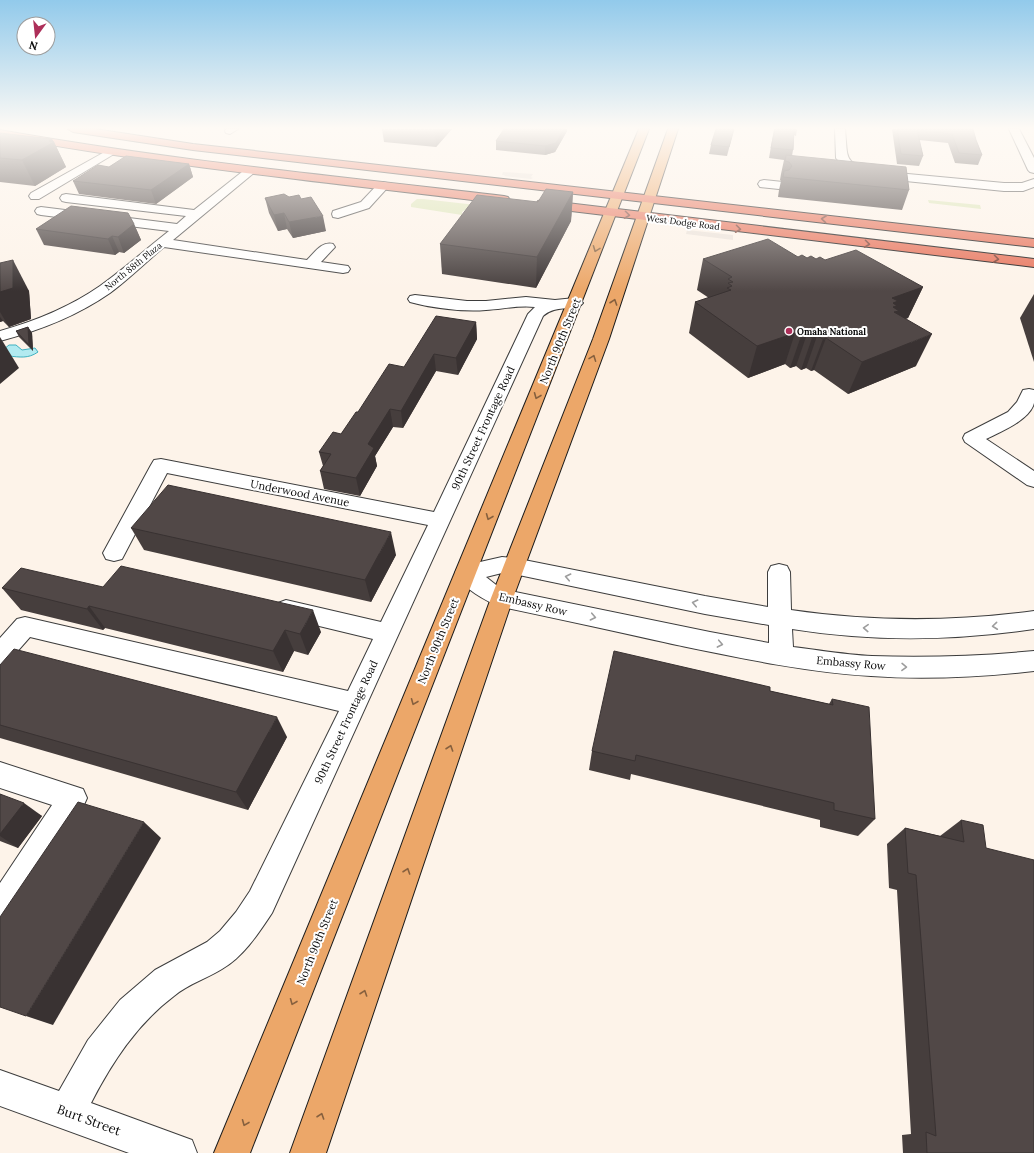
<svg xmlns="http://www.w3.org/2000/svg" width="1034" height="1153" font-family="Lora,serif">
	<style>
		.green { fill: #dbe4b6 }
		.plaza { fill: #ebe2da }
		.water { fill: #b2eaf0; stroke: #3fb1c0 }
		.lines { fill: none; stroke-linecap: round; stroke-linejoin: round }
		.minor-casing { stroke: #3d3d3d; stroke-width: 2 }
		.major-casing { stroke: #1b1b1b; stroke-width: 2 }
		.highway-casing { stroke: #1b1b1b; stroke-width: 2 }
		.minor { fill: #fff; fill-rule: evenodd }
		.major { fill: #eca769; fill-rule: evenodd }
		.highway { fill: #e7745c; fill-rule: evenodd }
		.wall { fill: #463e3d }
		.shaded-wall { fill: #393232 }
		.building { fill: #514847; stroke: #393232 }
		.oneway { stroke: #783f33 }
		.oneway2 { stroke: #86603e }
		.oneway3 { stroke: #9d9d9d }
		.poi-dot { fill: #ad2f59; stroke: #fff; stroke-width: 1.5 }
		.labels { text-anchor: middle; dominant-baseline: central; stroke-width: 4; stroke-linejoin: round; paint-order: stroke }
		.far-street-label { font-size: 9px; fill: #0a0a0a; stroke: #fff }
		.far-poi-label { font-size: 9px; font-weight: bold; fill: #0a0a0a; stroke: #fff; text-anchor: start }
		.street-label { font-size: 11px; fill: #0a0a0a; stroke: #fff }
		.near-street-label { font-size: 13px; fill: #0a0a0a; stroke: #fff }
	</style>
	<rect width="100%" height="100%" fill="#fdf3e9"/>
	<g class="green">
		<path d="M417 199H423L494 207 465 210 462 212V215L411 207V204Z"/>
		<path d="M928 200 980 205 981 209 929 203Z"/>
	</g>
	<g class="plaza">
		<path d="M503 172 533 174 531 177 533 178 531 179 504 176 505 175H502Z"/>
		<path d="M687 230 733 235V240L686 234Z"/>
	</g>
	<path class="water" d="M9 345H16L22 350 35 348 38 352C28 359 20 357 8 356L4 349Z"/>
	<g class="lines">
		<g class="minor-casing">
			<g id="minor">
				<path d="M226 129H238L230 134 226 133 225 131Z"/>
				<path d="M835 129H845C848 161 843 162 876 171L1004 183H1022L1034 179V187L1023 191H1004L876 178 853 171 843 166 836 158Z"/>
				<path d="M1009 129H1019L1034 158V173L1030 172 1028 170Z"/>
				<path d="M110 149 114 150 116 152 114 154 39 199H31L29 196 31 193Z"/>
				<path d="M251 167 255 168 257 170 255 172 173 240 307 260C315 252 322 241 333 244L335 247 321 262 348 266 350 269 348 272 343 273 164 247C146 262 129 279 110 293 77 316 38 331 0 341V331C35 321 70 307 100 286 124 269 146 249 169 231L41 215 37 214 35 211 37 208 41 207 177 224 186 216 66 202 62 201 60 198 62 195 66 194 194 210 247 168Z"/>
				<path d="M764 180 783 182 785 185 783 188 779 189 760 187 758 184 760 181Z"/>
				<path d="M383 182 387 183 389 186 369 208 338 218 333 217 332 214 333 211 361 202 379 183Z"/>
				<path d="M415 295 467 301H486L526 297 555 300 575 298 580 300 583 303 580 306C567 310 554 306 543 316L272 913C258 934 244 956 222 969 206 979 188 984 174 996 137 1024 112 1062 91 1103L192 1140 197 1153H129L0 1106V1070L59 1091 88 1040 120 1000 155 970 207 942 220 931 236 912 250 891 339 711 30 637 8 662 0 665V638L17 619 25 617 348 691 373 639 286 618 278 615 275 609 278 603 286 600 381 622 428 525 167 473 122 559 114 561 106 559 103 553 151 465 154 460 161 459 434 512 528 314 535 307C519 305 503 309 486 310 463 312 432 308 410 302L408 299 410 296Z"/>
				<path d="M1029 389 1034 390C1034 394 1034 399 1034 403 1030 420 1000 432 986 439L1034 471V487L1027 485 965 442 963 438 965 434 1008 412 1017 402 1023 390Z"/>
				<path d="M502 557 514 558 705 596 768 607V572L771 566 779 564 787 566 790 572 791 610C873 622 952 622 1034 611V629C952 641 874 642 792 629L793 647C819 650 845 655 872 656 926 658 980 656 1034 651V671C980 677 925 680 871 676 806 672 740 658 677 645 618 632 560 619 502 607 485 601 464 589 455 573L458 567ZM502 573 514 574 705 614 769 625V643L710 632 505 590 500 588 486 577Z"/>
				<path d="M0 762 83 789 87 798 83 807 11 921 0 925V883L52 805 0 788Z"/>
			</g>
		</g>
		<g class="major-casing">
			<g id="major">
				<path d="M639 129H649L250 1153H214Z"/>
				<path d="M668 129H678L609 339 513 598 326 1153H290L491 598 593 339Z"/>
			</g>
		</g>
		<g class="highway-casing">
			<g id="highway">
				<path d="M68 129H95L193 144 1034 239V247L193 150 73 132Z"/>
				<path d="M0 130C167 160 336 176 504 196L508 197 510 200 508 203 504 204C336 183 167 167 0 136Z"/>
				<path d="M542 200 1034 259V267L538 207 536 204 538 201Z"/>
			</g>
		</g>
		<use href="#minor" class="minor"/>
		<use href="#major" class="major"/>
		<use href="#highway" class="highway"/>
	</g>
	<g class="wall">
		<path d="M382 129H452L436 147 384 142Z"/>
		<path d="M734 129 727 156 709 154 711 145Z"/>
		<path d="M774 129H797L796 136 794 135 793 150 792 156 909 190 902 210 778 197 779 190 781 181 780 180 781 174 784 160 769 158Z"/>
		<path d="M892 129H973L976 140 982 155 978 165 955 163 948 143 919 140 923 156 919 166 897 164Z"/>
		<path d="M567 131 555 152 545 155 496 150V141Z"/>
		<path d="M0 133 52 139 53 142H54L66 167 35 186 0 182Z"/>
		<path d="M189 164 193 177 156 204 79 194 73 181 109 167Z"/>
		<path d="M573 192 571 221 536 288 442 274 440 244 538 202Z"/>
		<path d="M289 197 301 199 326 231 293 238 287 229 278 231 269 213 265 198Z"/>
		<path d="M134 224 141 240 124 253 119 252 115 255 44 245 36 229Z"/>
		<path d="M798 257 825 260 923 287 908 318 905 319 916 366 848 394 814 370 811 371 806 368 801 370 796 366 790 368 785 364 748 378 689 333 695 302 709 298 697 290 703 259Z"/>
		<path d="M0 263 29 291 31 319 9 327 3 321 0 322Z"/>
		<path d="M1034 294V362L1020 318Z"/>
		<path d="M476 322 477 339 458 375 436 371 403 428 393 427 375 456 377 466 360 496 324 489 320 471 323 466 319 452 341 434 358 412 404 367Z"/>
		<path d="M28 327 32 333 33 351 19 337 16 331Z"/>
		<path d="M131 528 396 555 371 602 144 550Z"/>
		<path d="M103 587 321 632 308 655 294 651 283 672 105 628 103 630 21 610 2 588Z"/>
		<path d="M0 665 287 737 248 810 0 738Z"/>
		<path d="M770 691 829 704 832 699 875 819 858 836 820 827V820L631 774 630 780 589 770 592 751Z"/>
		<path d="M0 794 42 816 18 848 0 841Z"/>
		<path d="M961 820 986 848 1034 1153H903L902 1135 911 1134 897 890 889 888 887 844 905 828 940 836Z"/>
	</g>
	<g class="shaded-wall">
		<path d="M435 129H452L436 147Z"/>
		<path d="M564 129H567V131L555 152 545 155V146Z"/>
		<path d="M52 139 54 142 66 167 35 186 22 160Z"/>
		<path d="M189 164 193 177 156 204 151 190Z"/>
		<path d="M573 192 571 221 536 288 537 257Z"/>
		<path d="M284 213 287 229 278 231 274 215Z"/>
		<path d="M323 216 326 231 293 238 289 222Z"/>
		<path d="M134 224 141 240 124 253 118 237Z"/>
		<path d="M112 236 119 252 115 255 108 239Z"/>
		<path d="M13 260 29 291 31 319 9 327 0 312V292Z"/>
		<path d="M923 287 908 318 894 323 892 298Z"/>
		<path d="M0 317 3 321 0 322Z"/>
		<path d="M476 322 477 339 458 375 456 358Z"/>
		<path d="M28 327 32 333 33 351 29 345Z"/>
		<path d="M795 333 785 364 748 378 757 346Z"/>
		<path d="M807 334 796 366 790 368 801 336Z"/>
		<path d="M932 334 916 366 848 394 862 362Z"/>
		<path d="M817 336 806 368 801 370 812 338Z"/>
		<path d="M0 337 19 368 0 384Z"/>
		<path d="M826 338 814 370 811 371 823 339Z"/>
		<path d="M434 354 436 371 403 428 401 411Z"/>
		<path d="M390 409 393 427 375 456 377 466 360 496 356 478 368 444Z"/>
		<path d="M391 532 396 555 371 602 365 580Z"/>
		<path d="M89 606 105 628 103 630 87 609Z"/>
		<path d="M313 610 321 632 308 655 300 634Z"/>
		<path d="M285 630 294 651 283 672 273 651Z"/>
		<path d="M277 717 287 737 248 810 236 792Z"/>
		<path d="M24 803 42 816 18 848 0 836V834Z"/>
		<path d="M144 822 161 838 53 1025 26 1016Z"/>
	</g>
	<g class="building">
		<path d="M504 129H564L556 143 545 146 496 141Z"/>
		<path d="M716 129H734L729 147 711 145Z"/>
		<path d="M775 129H794L793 150 771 148Z"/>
		<path d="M897 129H973L976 140 982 155 959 153 952 134 917 130 923 156 901 154Z"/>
		<path d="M0 133 52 139 49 141 54 142 22 160 0 158Z"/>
		<path d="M786 155 906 167 909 190 783 177 784 171 789 170 792 166 789 162 785 161Z"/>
		<path d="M126 156 189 164 151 190 73 181 98 165 109 167Z"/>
		<path d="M546 189 573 192 537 257 440 244 477 195 538 202Z"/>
		<path d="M284 194 289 197 299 195 301 199 311 197 323 216 289 222 284 213 274 215 265 198Z"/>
		<path d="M71 206 128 213 134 224 118 237 112 236 108 239 36 229Z"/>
		<path d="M768 239 798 257 802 255 807 258 811 256 816 259 820 257 825 260 856 250 923 287 892 298 898 301 893 303 897 306 893 307 899 311 894 312 932 334 862 362 826 338 823 339 817 336 812 338 807 334 801 336 795 333 757 346 695 302 731 290 727 288 732 286 728 283 733 282 728 279 732 277 703 259Z"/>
		<path d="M13 260V288L0 292V263Z"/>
		<path d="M436 316 476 322 456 358 434 354 401 411 390 409 368 444 374 448 356 478 320 471 331 454 319 452 333 432 341 434 356 412H358L389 364 404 367Z"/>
		<path d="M28 327 29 345 16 331Z"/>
		<path d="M168 485 391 532 365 580 131 528Z"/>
		<path d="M121 566 313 610 300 634 285 630 273 651 89 606 87 609 2 588 21 568 103 587Z"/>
		<path d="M14 649 277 717 236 792 0 725V665Z"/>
		<path d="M614 651 770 687V691L833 705 832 699 869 707 875 819 834 810V803L636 755 635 761 592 751Z"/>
		<path d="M0 794 24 803 0 834Z"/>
		<path d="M78 802 144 822 26 1016 0 1007V917Z"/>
		<path d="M961 820 983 825 986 848 1034 860V1153H927L926 1132 936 1136 916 875 908 873 905 828 964 842Z"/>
	</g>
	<defs><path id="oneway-chevron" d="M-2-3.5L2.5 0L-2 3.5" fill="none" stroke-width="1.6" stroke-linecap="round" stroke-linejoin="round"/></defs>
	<g class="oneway">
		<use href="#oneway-chevron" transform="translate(627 215) rotate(7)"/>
		<use href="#oneway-chevron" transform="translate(824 219) rotate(-174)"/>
		<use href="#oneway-chevron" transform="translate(738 229) rotate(7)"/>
		<use href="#oneway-chevron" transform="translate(867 244) rotate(7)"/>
		<use href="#oneway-chevron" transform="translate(996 259) rotate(7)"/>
	</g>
	<g class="oneway2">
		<use href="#oneway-chevron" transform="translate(596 249) rotate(111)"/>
		<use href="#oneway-chevron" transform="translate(614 302) rotate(-71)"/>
		<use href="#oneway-chevron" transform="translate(593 358) rotate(-69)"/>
		<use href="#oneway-chevron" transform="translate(537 396) rotate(112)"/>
		<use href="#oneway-chevron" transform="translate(489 517) rotate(112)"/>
		<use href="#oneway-chevron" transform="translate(414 702) rotate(112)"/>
		<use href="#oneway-chevron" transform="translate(450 748) rotate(-71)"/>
		<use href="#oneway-chevron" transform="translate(407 871) rotate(-71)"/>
		<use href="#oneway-chevron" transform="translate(364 993) rotate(-71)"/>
		<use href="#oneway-chevron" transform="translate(293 1002) rotate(112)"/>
		<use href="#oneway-chevron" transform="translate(321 1116) rotate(-71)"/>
		<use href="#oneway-chevron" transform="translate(245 1123) rotate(112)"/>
	</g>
	<g class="oneway3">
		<use href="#oneway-chevron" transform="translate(568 577) rotate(-168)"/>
		<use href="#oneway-chevron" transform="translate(695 603) rotate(-168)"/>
		<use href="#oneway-chevron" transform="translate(593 617) rotate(12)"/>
		<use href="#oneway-chevron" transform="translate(995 626) rotate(174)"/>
		<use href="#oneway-chevron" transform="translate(866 628) rotate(-177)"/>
		<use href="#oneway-chevron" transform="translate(720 644) rotate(11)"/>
		<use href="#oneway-chevron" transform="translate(904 667) rotate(1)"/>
	</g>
	<linearGradient id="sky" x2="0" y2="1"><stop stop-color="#92caeb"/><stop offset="0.44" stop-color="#fefaf5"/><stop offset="1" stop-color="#fefaf5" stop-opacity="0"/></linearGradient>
	<rect width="1034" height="291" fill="url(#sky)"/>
	<circle class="poi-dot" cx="789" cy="331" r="4"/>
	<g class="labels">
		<g class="far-street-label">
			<text transform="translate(683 222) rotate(7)">West Dodge Road</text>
			<text transform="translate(133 266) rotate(-39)">North 88th Plaza</text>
		</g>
		<g class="far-poi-label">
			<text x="797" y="331">Omaha National</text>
		</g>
		<g class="street-label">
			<text transform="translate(560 341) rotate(-68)">North 90th Street</text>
			<text transform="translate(483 428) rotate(-65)">90th Street Frontage Road</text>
			<text transform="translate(300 493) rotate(11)">Underwood Avenue</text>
			<text transform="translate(533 604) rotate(13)">Embassy Row</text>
			<text transform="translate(438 641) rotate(-68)">North 90th Street</text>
			<text transform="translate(851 663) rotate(5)">Embassy Row</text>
			<text transform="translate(346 722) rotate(-65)">90th Street Frontage Road</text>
			<text transform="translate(317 942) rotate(-68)">North 90th Street</text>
		</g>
		<g class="near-street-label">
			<text transform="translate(89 1120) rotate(20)">Burt Street</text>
		</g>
	</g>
	<g transform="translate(36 36) rotate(195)"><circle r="19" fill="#ffffff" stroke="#9d9d9d"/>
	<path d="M0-3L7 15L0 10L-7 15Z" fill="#ad2f59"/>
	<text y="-6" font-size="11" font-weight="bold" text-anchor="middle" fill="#0a0a0a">N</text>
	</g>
</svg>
